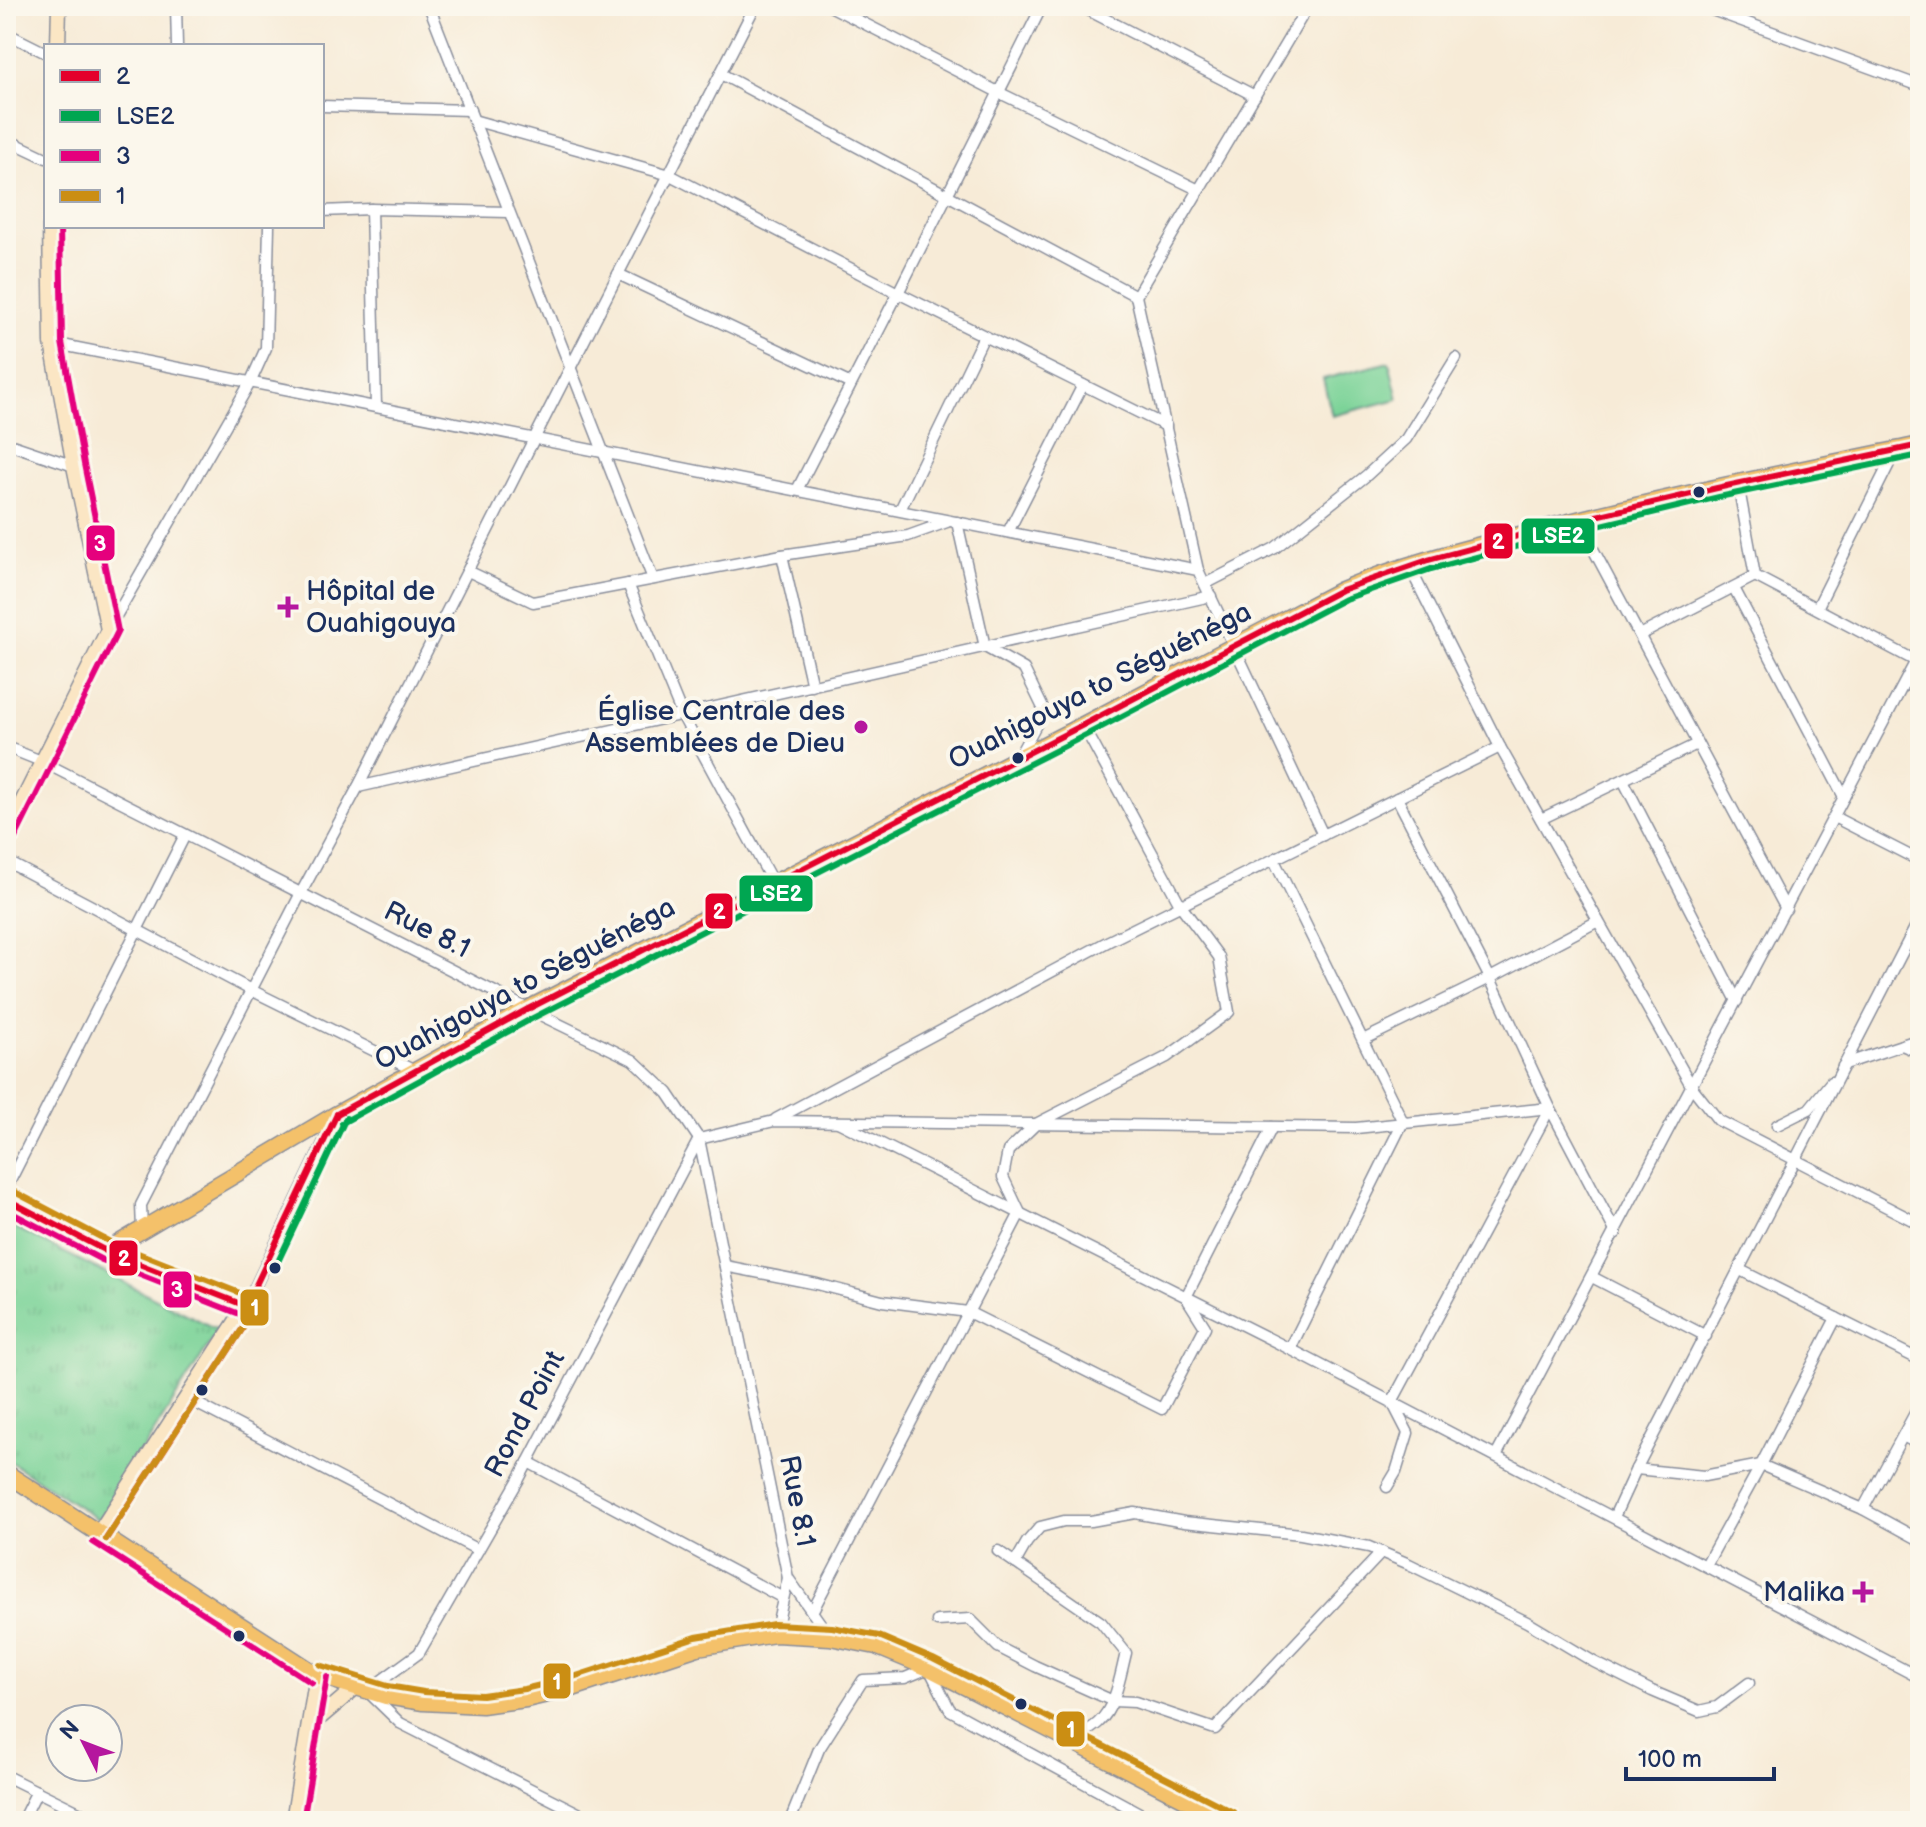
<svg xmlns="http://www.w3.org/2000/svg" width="1926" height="1827" font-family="'Balsamiq Sans',sans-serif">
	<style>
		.grass { fill: url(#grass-tufts); stroke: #4b817b; stroke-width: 2 }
		.pitch { fill: #7bd398; stroke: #4b817b; stroke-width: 2 }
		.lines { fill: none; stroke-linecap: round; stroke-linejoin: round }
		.street-casing { stroke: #898d9a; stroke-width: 13 }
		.secondary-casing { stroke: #898d9a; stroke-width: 17 }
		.primary-casing { stroke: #898d9a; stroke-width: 19 }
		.street { stroke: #fff; stroke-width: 10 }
		.secondary { stroke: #fbe6c4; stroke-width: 14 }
		.primary { stroke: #f4c16b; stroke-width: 16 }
		.bus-1-casing { stroke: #fbf7ec; stroke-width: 12 }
		.bus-2-casing { stroke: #fbf7ec; stroke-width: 12 }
		.bus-3-casing { stroke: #fbf7ec; stroke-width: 12 }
		.bus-4-casing { stroke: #fbf7ec; stroke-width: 12 }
		.bus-1 { stroke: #e4002b; stroke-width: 6 }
		.bus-2 { stroke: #00a651; stroke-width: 6 }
		.bus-3 { stroke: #e5007d; stroke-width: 6 }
		.bus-4 { stroke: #cb8e13; stroke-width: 6 }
		.bus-dot { fill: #1b2f5e; stroke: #fbf7ec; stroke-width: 3 }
		.poi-dot { fill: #b5179e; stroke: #fbf7ec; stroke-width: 3 }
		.labels { text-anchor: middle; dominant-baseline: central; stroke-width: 8; stroke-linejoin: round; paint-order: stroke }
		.poi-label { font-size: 28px; fill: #1b2f5e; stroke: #fbf7ec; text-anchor: end }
		.street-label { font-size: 28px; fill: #1b2f5e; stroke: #fbf7ec }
		.line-badge { stroke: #fbf7ec; stroke-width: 3 }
		.badge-label { font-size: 22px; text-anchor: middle; font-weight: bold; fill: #fff }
	</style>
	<defs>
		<pattern id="grass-tufts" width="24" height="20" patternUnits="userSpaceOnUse" patternTransform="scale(2)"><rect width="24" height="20" fill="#7bd398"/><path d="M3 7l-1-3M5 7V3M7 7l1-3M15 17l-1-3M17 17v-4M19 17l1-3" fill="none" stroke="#6ab585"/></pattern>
	</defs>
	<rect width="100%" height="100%" fill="#fbf7ec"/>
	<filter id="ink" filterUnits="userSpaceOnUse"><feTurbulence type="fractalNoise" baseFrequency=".0125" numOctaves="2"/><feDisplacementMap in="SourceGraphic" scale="16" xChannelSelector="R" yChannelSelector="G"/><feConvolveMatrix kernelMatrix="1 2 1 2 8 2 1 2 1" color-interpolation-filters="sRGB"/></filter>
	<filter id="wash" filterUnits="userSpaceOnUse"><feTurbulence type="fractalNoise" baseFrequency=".006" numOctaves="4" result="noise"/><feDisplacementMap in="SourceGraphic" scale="32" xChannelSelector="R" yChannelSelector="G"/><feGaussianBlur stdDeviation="1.8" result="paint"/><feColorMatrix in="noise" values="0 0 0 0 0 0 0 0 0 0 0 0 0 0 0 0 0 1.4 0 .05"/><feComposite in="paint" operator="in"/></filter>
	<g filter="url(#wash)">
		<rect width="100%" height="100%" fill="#f7ebd7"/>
		<path class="grass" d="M6 1223 218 1330 99 1520 6 1459Z"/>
		<path class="pitch" d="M1389 362 1398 399 1332 416 1323 379Z"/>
	</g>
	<g filter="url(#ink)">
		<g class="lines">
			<g class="street-casing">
				<g id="street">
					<path d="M176 6 177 46"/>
					<path d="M429 6 653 579"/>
					<path d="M830 6 998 92 1199 190"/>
					<path d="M1080 6 1255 96"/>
					<path d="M1701 6 1920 86"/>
					<path d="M6 33 46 53"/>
					<path d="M721 74 1136 296"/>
					<path d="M322 106 470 110"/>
					<path d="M473 120 670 175 898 293 1166 426"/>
					<path d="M6 139 46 158"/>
					<path d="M371 209 376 406"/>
					<path d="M322 211 371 209 509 212"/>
					<path d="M618 274 851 384"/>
					<path d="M52 343 1198 570 1323 835"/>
					<path d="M6 443 74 466"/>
					<path d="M1738 484 1755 576 1916 661"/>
					<path d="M797 490 898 293 1042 6"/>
					<path d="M900 510 984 336"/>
					<path d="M1577 519 1786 909"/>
					<path d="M957 522 985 647 1024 669 1044 710 1019 756"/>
					<path d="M1008 532 1083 385"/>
					<path d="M782 555 812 686"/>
					<path d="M1408 564 1500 747 1692 1087 1718 1120 1920 1224"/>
					<path d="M1198 570 1136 296 1308 6"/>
					<path d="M468 571 533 602 782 555 908 536 947 522"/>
					<path d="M628 584 682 715 773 883"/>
					<path d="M1205 584 1275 548 1367 475 1406 439 1456 358"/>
					<path d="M1734 588 1844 797"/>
					<path d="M1817 608 1896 450"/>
					<path d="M108 630 251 381 266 348 269 226"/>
					<path d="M1640 635 1755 576"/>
					<path d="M6 747 41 761 528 1009 633 1060 668 1093 699 1139 788 1578"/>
					<path d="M1623 780 1737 1001"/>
					<path d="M358 787 1211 596"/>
					<path d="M1834 817 1920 861"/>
					<path d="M1541 819 1697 744"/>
					<path d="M1274 860 1403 1122 1290 1349"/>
					<path d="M6 861 251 990 415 1071"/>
					<path d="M1363 1040 1490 978 1598 921"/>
					<path d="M1902 1045 1920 1053"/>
					<path d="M1843 1066 1845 1064 1920 1039"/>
					<path d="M776 1119 1109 941 1500 747"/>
					<path d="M838 1122 1290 1349 1920 1678"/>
					<path d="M1777 1125 1809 1109 1831 1082"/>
					<path d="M6 1189 185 835"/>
					<path d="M142 1230 141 1205 301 893 358 787 535 437 755 6"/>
					<path d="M725 1266 817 1284 882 1301 968 1312 1162 1409 1205 1327 1186 1297 1272 1127"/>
					<path d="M1740 1270 1920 1360"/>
					<path d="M1592 1277 1706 1336"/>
					<path d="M246 1306 336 1116"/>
					<path d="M186 1398 478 1550"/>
					<path d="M1903 1436 1920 1445"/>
					<path d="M1496 1456 1920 653"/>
					<path d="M528 1462 783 1598"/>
					<path d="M1636 1469 1704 1476 1761 1465 1863 1509 1920 1540"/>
					<path d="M1387 1487 1396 1472 1408 1433 1392 1402 1550 1108 1490 978 1397 798"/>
					<path d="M1863 1509 1920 1404"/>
					<path d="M1614 1517 1636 1469 1920 918"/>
					<path d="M998 1551 1101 1622 1126 1653C1120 1676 1116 1707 1098 1723 1090 1730 1080 1735 1071 1741"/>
					<path d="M1015 1563 1027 1542 1040 1527 1064 1521H1091L1135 1513 1184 1522 1301 1534 1369 1547 1409 1564 1527 1622 1594 1662 1652 1691 1699 1711 1717 1707 1749 1683"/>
					<path d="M1706 1565 1761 1465 1836 1318"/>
					<path d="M812 1612 1020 1213 1003 1177 1008 1151 1036 1124 1167 1057 1229 1012 1219 957 1181 906 1083 725"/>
					<path d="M937 1621 970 1619 998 1647 1035 1666 1113 1701 1135 1702 1215 1729 1382 1552"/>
					<path d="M775 1634 788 1578 830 1637"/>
					<path d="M6 1776 97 1821"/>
					<path d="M22 1821 37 1791"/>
					<path d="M594 1821 400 1723 367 1691 419 1653 519 1479 699 1139 774 1121 1356 1128 1550 1108 1616 1233"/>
					<path d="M790 1821 819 1749 863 1680 905 1678 929 1668 950 1710 1154 1821"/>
				</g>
			</g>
			<g class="secondary-casing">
				<g id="secondary">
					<path d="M58 46 59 6"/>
					<path d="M6 834 108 630 74 466 52 343 50 226"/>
					<path d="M98 1534 246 1306 106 1251"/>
					<path d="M309 1727 356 1687"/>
					<path d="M293 1821 317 1675"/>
				</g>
			</g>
			<g class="primary-casing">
				<g id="primary">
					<path d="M6 1199 106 1251 337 1114 528 1009 1083 725 1341 590C1398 566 1457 551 1516 536 1649 500 1785 473 1920 445"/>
					<path d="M6 1473 317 1675 386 1696 423 1702 482 1705 526 1699 573 1688 698 1647 775 1634 830 1637 876 1646 929 1668 1228 1821"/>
				</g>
			</g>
			<use href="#street" class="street"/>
			<use href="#secondary" class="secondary"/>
			<use href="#primary" class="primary"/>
			<g class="bus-1-casing">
				<g id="bus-1">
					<path d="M337 1114 528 1009 1083 725 1341 590 1428 560 1566 523 1717 488 1920 445"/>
					<path d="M6 1199 106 1251 246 1306"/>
					<path d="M246 1306 337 1114"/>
				</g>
			</g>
			<g class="bus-2-casing">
				<g id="bus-2">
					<path d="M342 1123 533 1018 1088 734 1345 599 1431 569 1568 533 1719 497 1920 455"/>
					<path d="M275 1268 346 1118"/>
				</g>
			</g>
			<g class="bus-3-casing">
				<g id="bus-3">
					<path d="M15 838 118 631 84 464 62 342 60 226"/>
					<path d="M6 1210 102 1260 242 1315"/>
					<path d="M106 1539 254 1311"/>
					<path d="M93 1542 312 1683"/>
					<path d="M303 1821 327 1677"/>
				</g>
			</g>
			<g class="bus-4-casing">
				<g id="bus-4">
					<path d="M11 1190 110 1242 250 1297 256 1303 254 1311 106 1539"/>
					<path d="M320 1665 388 1686 424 1692 482 1695 524 1689 570 1678 696 1637 774 1624 832 1627 879 1636 933 1659 1233 1812"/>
				</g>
			</g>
			<use href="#bus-1" class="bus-1"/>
			<use href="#bus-2" class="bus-2"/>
			<use href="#bus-3" class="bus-3"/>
			<use href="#bus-4" class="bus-4"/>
		</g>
	</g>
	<g class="bus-dot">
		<circle cx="1699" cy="492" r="7"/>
		<circle cx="1018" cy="758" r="7"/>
		<circle cx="275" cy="1268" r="7"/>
		<circle cx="202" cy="1390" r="7"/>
		<circle cx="239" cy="1636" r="7"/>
		<circle cx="1021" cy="1704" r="7"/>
	</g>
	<g class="poi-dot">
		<path d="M284 595h8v8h8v8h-8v8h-8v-8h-8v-8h8z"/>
		<circle cx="861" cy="727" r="8"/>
		<path d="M1859 1580h8v8h8v8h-8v8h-8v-8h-8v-8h8z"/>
	</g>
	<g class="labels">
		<g class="poi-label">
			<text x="306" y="591" text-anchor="start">Hôpital de<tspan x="306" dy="32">Ouahigouya</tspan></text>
			<text x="845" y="711">Église Centrale des<tspan x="845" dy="32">Assemblées de Dieu</tspan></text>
			<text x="1845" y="1592">Malika</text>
		</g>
		<g class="street-label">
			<text transform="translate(1100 686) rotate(-27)">Ouahigouya to Séguénéga</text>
			<text transform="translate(427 930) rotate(27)">Rue 8.1</text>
			<text transform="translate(525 984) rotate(-28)">Ouahigouya to Séguénéga</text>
			<text transform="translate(525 1414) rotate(-62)">Rond Point</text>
			<text transform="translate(797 1501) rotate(79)">Rue 8.1</text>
		</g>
	</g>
	<g class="line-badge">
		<rect x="1520" y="517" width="76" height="38" rx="8" fill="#00a651"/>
		<rect x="1483" y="522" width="31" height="38" rx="8" fill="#e4002b"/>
		<rect x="85" y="524" width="31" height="38" rx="8" fill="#e5007d"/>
		<rect x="738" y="874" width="76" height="39" rx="8" fill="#00a651"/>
		<rect x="704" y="892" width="30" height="38" rx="8" fill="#e4002b"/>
		<rect x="108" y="1239" width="31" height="38" rx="8" fill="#e4002b"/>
		<rect x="162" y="1270" width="31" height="39" rx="8" fill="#e5007d"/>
		<rect x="239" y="1288" width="31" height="39" rx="8" fill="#cb8e13"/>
		<rect x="542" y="1662" width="30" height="38" rx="8" fill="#cb8e13"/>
		<rect x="1055" y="1710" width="31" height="38" rx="8" fill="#cb8e13"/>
	</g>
	<g class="badge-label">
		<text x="1558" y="543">LSE2</text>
		<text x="1498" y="549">2</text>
		<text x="100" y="551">3</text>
		<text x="776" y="901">LSE2</text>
		<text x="719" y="919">2</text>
		<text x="124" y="1266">2</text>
		<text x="177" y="1297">3</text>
		<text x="255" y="1315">1</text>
		<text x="557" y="1689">1</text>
		<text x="1071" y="1737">1</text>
	</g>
	<rect width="1926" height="1827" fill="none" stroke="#fbf7ec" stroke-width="32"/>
	<rect x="44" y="44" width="280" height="184" fill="#fbf7ec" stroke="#a1a7b3" stroke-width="2"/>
	<rect x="60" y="70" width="40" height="12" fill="#e4002b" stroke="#a1a7b3" stroke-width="2"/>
	<text x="116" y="84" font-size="24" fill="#1b2f5e">2</text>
	<rect x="60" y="110" width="40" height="12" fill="#00a651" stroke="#a1a7b3" stroke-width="2"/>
	<text x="116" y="124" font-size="24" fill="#1b2f5e">LSE2</text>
	<rect x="60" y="150" width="40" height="12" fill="#e5007d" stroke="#a1a7b3" stroke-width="2"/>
	<text x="116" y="164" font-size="24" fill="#1b2f5e">3</text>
	<rect x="60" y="190" width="40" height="12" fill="#cb8e13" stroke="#a1a7b3" stroke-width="2"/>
	<text x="116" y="204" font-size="24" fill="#1b2f5e">1</text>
	<g transform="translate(84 1743) rotate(312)"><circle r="38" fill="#fbf7ec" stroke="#a1a7b3" stroke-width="2"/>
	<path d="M0-6L14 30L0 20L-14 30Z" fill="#b5179e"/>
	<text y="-12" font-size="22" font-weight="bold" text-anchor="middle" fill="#1b2f5e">N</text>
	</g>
	<path d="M1626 1767v12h148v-12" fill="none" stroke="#1b2f5e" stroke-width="4"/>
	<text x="1638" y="1767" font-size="24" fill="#1b2f5e" stroke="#fbf7ec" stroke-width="6" paint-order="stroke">100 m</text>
</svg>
